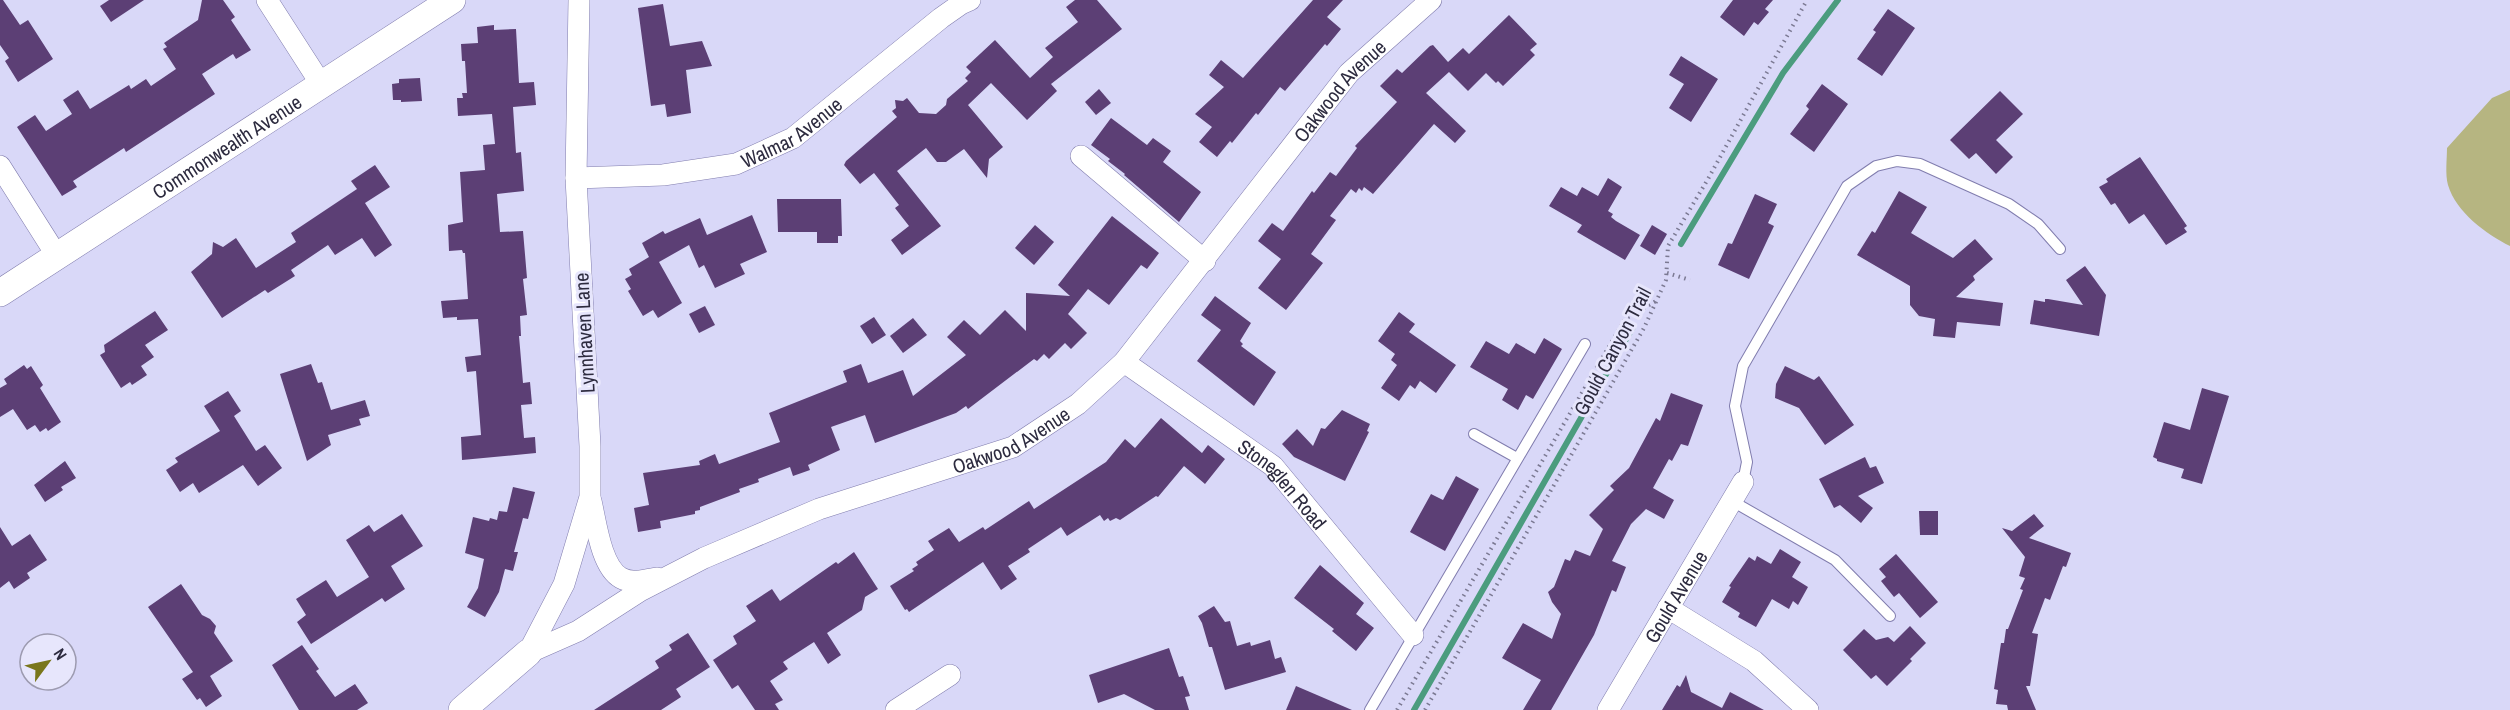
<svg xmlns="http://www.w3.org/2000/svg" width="2510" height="710" font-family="'Archivo Narrow',sans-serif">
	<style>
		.green { fill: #b6b581 }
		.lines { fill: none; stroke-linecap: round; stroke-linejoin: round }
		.stream { stroke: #4b9c7e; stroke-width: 6 }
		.building { fill: #5c3f75 }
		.service-casing { stroke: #817dae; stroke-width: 12 }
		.minor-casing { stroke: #817dae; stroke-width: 22 }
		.tertiary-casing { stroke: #817dae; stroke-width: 28 }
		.path { stroke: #7b7992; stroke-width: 4; stroke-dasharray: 1.5 4.5; stroke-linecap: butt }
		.service { stroke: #fff; stroke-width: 10 }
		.minor { stroke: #fff; stroke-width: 21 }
		.tertiary { stroke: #fff; stroke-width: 27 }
		.labels { text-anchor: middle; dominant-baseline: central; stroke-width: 6; stroke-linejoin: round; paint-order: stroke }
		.street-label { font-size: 20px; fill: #2d2b3f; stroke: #e7e6fc }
	</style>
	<rect width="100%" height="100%" fill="#d9d8f8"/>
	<path class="green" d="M2510 90V246C2486 234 2456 212 2448 185 2445 174 2447 159 2447 148L2492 98Z"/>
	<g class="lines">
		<g class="stream">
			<path d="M1681 244 1783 73 1838 0"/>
			<path d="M1414 710 1633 327"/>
		</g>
	</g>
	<g class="building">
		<path d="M0 0H3L20 25 28 20 53 59 18 82 5 61 9 58 0 45Z"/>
		<path d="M109 0H144L111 22 100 6Z"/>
		<path d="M202 0H223L235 17 231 20 251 50 236 59 233 54 202 74 215 94 126 152 124 148 73 181 77 187 62 196 17 127 35 115 46 131 72 114 63 100 78 90 90 109 129 85 131 89 146 79 151 86 176 69 163 49 167 47 164 43 198 20Z"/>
		<path d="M1075 0H1097L1122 29 1051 84 1057 91 1027 120 991 83 968 105 1003 147 989 159 987 178 964 149 946 162H937L926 148 897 171 941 226 902 255 891 240 909 226 895 208 899 205 874 173 860 184 844 165 846 161 897 117 892 111 896 108 895 100 903 101 907 98 919 113 936 114 946 105 947 99 968 81 965 78 971 72 966 67 995 40 1030 78 1053 57 1045 48 1078 22 1066 7Z"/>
		<path d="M1313 0H1343L1327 17 1341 29 1327 46 1325 44 1285 91 1280 87 1258 115 1256 113 1232 143 1230 141 1217 157 1199 142 1212 127 1195 114 1224 87 1209 75 1221 60 1243 78Z"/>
		<path d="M1733 0H1773L1765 9 1769 12 1758 25 1754 22 1744 36 1720 17Z"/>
		<path d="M663 4 670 46 702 41 712 66 686 70 691 113 667 117 665 104 651 106 638 8Z"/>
		<path d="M1888 9 1915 28 1882 76 1857 59 1876 32 1873 30Z"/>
		<path d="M1509 15 1537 44 1530 50 1535 55 1503 86 1498 81 1496 83 1486 73 1468 91 1449 72 1426 93 1466 131 1455 143 1434 124 1373 194 1364 187 1362 191 1359 188 1356 193 1351 189 1330 216 1336 220 1311 254 1323 263 1286 310 1258 288 1281 259 1258 241 1272 223 1283 231 1312 191 1314 193 1330 172 1336 176 1357 148 1355 146 1397 102 1380 86 1397 69 1402 73 1430 46 1433 45 1448 62 1463 48 1469 54Z"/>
		<path d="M494 25V30L516 29 519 83 534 82 536 105 513 107 516 153 521 152 524 191 497 194 500 232 523 231 527 278 523 279 527 315 520 316 521 336H519L523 383 530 382 532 404 521 405 524 438 535 437 536 453 462 460 461 437 481 435 476 371 467 372 465 357 481 355 478 319 457 320V317L443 318 441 301 468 299 465 253H463L462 250 449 251 448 225 463 222 460 172 485 170 483 145 495 144 492 114 458 116 457 98H463L462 93H467L465 61H462L461 44 478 43 477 27Z"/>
		<path d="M1681 56 1718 79 1691 122 1669 108 1684 84 1669 75Z"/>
		<path d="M420 78 422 101 401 102V100H393L392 84 399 83V79Z"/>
		<path d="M1822 84 1848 104 1814 152 1790 134 1809 109 1806 106Z"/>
		<path d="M1099 89 1111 103 1096 115 1085 102Z"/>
		<path d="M2000 91 2023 114 1996 140 2013 157 1996 174 1976 153 1969 159 1950 140Z"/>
		<path d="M1111 118 1147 145 1153 138 1171 151 1163 162 1201 192 1179 222 1124 175 1125 174 1108 161 1110 159 1091 145Z"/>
		<path d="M2140 157 2187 226 2184 228 2187 232 2166 245 2144 214 2129 224 2115 203 2111 205 2099 187 2108 182 2106 179Z"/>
		<path d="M375 165 390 187 365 203 392 245 375 257 362 238 335 255 328 245 291 270 295 276 268 293 265 290 222 318 191 272 212 254 213 242 223 247 236 238 256 268 296 242 291 233 357 189 351 181Z"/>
		<path d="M1608 178 1622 187 1608 211 1613 214 1611 217 1616 221 1640 235 1625 260 1577 232 1582 225 1549 206 1561 187 1577 196 1582 187 1598 196Z"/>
		<path d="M1899 191 1927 207 1911 233 1953 258 1975 239 1993 259 1973 276 1975 280 1956 297 2003 303 2000 326 1957 322 1955 338 1933 336 1935 319 1919 316 1910 305V286L1857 255 1872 231 1875 233Z"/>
		<path d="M1755 194 1777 204 1768 223 1774 226 1749 279 1718 265 1728 243 1732 244Z"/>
		<path d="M777 199H841L842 236H838V243H817V232H778Z"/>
		<path d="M752 215 767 252 740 264 745 274 715 288 704 265 699 268 689 245 659 262 682 303 658 318 653 310 643 316 628 291 631 289 625 279 632 275 629 269 649 257 642 243 663 231 665 234 700 218 707 235Z"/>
		<path d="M1112 216 1159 253 1147 269 1141 265 1109 305 1088 289 1068 314 1087 333 1071 349 1065 343 1049 359 1044 354 1037 361 1034 359 968 409 966 406 956 413 875 443 865 415 831 427 840 450 808 465 810 470 793 476 790 467 758 479 759 482 739 489 740 492 700 507V510L695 511V514L660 521 661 528 638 532 634 508 649 505 643 473 700 465 699 461 715 454 719 464 780 442 769 413 847 382 843 371 861 364 868 383 903 370 913 396 966 355 947 337 964 320 980 335 1005 310 1026 331V293L1070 296 1058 285Z"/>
		<path d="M1035 225 1054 242 1034 265 1015 248Z"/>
		<path d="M1652 225 1667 234 1655 255 1640 246Z"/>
		<path d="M2085 266 2106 295 2099 336 2030 324 2034 300 2045 302V299H2048L2083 305 2066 280Z"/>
		<path d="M1215 296 1251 323 1240 341 1243 344 1241 346 1276 372 1254 406 1197 361 1221 330 1201 315Z"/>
		<path d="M705 306 715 325 699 333 689 314Z"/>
		<path d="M155 311 168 330 145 345 154 357 141 366 147 375 132 385 130 382 121 388 100 355 105 352 104 345Z"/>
		<path d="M1399 312 1415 324 1409 332 1456 365 1436 393 1420 381 1415 389 1410 385 1399 401 1381 388 1397 365 1391 360 1395 354 1378 341Z"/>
		<path d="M874 317 886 335 872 344 860 326Z"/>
		<path d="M913 318 927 335 903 353 890 336Z"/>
		<path d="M1544 338 1562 349 1533 399 1526 395 1518 410 1502 400 1508 389 1470 367 1486 341 1509 354 1516 343 1535 354Z"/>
		<path d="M311 364 318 383 322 382 331 410 365 400 370 416 359 419 361 425 328 435 331 445 307 461 280 374Z"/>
		<path d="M24 365 27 369 31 366 43 385 40 388 61 422 48 431 46 428 40 432 35 425 27 430 13 409 0 417V388L7 384 4 379Z"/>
		<path d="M1785 366 1814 380 1819 376 1854 425 1825 445 1799 408 1775 398 1776 384Z"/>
		<path d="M2202 388 2229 396 2202 484 2181 478 2184 469 2157 461V459L2153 457 2164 422 2190 430Z"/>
		<path d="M228 391 241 411 234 416 256 451 265 445 282 468 258 486 243 465 199 493 193 483 180 492 166 470 178 462 175 458 220 431 204 406Z"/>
		<path d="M1671 393 1703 405 1688 446 1681 444 1672 461 1669 459 1653 488 1674 500 1664 519 1646 509 1631 524 1612 561 1626 567 1616 592 1612 590 1594 635 1551 710H1523L1541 680 1502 658 1523 623 1552 639 1561 614 1552 602 1548 592 1554 587 1565 559 1570 561 1575 550 1590 556 1603 529 1589 515 1614 490 1610 486 1629 468 1656 418 1660 421Z"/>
		<path d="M1342 410 1370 424 1367 431 1369 432 1345 481 1294 457 1282 444 1297 429 1313 446 1321 428 1325 429Z"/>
		<path d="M1161 418 1202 453 1208 445 1225 459 1205 484 1184 466 1158 497 1156 496 1120 520 1116 518 1110 521 1108 518 1104 521 1100 515 1067 536 1061 527 1028 549 1030 552 1008 566 1017 579 1001 590 983 562 909 612 907 609 905 610 890 586 914 571 912 569 918 565 916 562 934 550 928 541 949 528 959 542 983 527 985 530 1029 501 1034 509 1106 462 1125 439 1135 448Z"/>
		<path d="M1865 457 1870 468 1876 466 1884 483 1858 496 1873 508 1861 523 1840 505 1834 508 1819 479Z"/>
		<path d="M65 461 76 478 61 487 63 490 45 502 34 485Z"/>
		<path d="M1456 476 1479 489 1445 551 1410 532 1431 494 1443 500Z"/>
		<path d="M513 487 535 492 528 519 523 518 514 552H518L513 571 505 569 499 592 485 617 467 607 478 588 484 559 465 553 473 517 489 521 490 518 497 520 499 511 507 512Z"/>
		<path d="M1919 511H1938V535H1920Z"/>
		<path d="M402 514 423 546 391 566 405 589 385 602 382 598 311 644 297 622 306 615 296 599 326 580 337 597 369 577 346 540 369 525 374 532Z"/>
		<path d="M2034 514 2044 526 2029 538 2071 553 2066 567 2063 566 2050 600 2045 598 2032 633 2038 634 2030 686H2026L2036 710H2008L2007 705 1996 704 1998 690 1994 689 2001 643H2004L2006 629H2008L2023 590 2020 589 2025 578 2019 576 2025 557 2002 528 2012 531Z"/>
		<path d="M0 527 12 546 30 534 47 560 27 573 30 578 14 589 9 581 0 588Z"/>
		<path d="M1780 549 1801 562 1792 577 1808 587 1798 605 1793 601 1789 609 1772 599 1756 627 1738 617 1740 613 1722 602 1731 587 1729 586 1749 557 1755 561 1757 556 1771 564Z"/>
		<path d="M854 552 878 589 865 597 862 610 827 633 841 655 828 664 814 642 783 662 788 669 770 681 783 700 775 704 779 710H755L738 685 732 689 713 660 737 644 733 636 756 621 746 606 772 589 780 601 836 562 838 564Z"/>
		<path d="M1896 554 1938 602 1920 618 1899 593 1894 597 1881 581 1886 577 1879 569Z"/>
		<path d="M1320 565 1364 603 1356 614 1374 628 1356 651 1332 631 1334 629 1294 598Z"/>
		<path d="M181 584 202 615 210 619 216 626 214 633 233 661 210 676 222 696 206 707 200 698 197 700 182 679 193 672 148 607Z"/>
		<path d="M1214 606 1225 622 1230 621 1237 646 1250 642 1251 646 1270 640 1275 659 1281 657 1286 672 1225 690 1212 647H1209L1202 623 1198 616Z"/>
		<path d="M1910 626 1926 643 1910 659 1912 661 1887 686 1876 675 1871 679 1843 650 1864 629 1876 640 1888 637 1894 642Z"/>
		<path d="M688 633 710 667 676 689 681 697 661 710H594L659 668 655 661 672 650 669 645Z"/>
		<path d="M302 645 319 669 316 671 335 697 355 684 368 703 357 710H299L272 665Z"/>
		<path d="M1169 648 1179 677 1183 676 1190 696 1185 697 1189 710H1155L1124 694 1098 703 1089 675Z"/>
		<path d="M1686 675 1691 692 1722 708 1730 692 1764 710H1662L1677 685 1680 687Z"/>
		<path d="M1296 686 1352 710H1286Z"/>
	</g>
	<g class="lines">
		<g class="service-casing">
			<g id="service">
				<path d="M1474 434 1517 458"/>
				<path d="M1743 482 1747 462 1735 406 1743 366 1847 186 1876 166 1897 161 1920 164 2009 204 2038 224 2060 249"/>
				<path d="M1732 501 1835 560 1890 616"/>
				<path d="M1370 710 1585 344"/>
			</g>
		</g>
		<g class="minor-casing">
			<g id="minor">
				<path d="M267 0 321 84"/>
				<path d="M1081 156 1205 261"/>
				<path d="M0 166 57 256"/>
				<path id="s1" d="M576 178 663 175 736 164 793 138 941 18 961 4 970 0"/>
				<path id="s2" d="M1124 362 1273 466 1413 635"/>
				<path d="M591 501C596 522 601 567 621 578 632 584 646 580 657 578"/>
				<path d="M1668 608 1754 661 1808 710"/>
				<path id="s3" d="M528 653 578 631 640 591 704 558 819 509 1013 447 1078 404 1124 362 1349 73 1431 0"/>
				<path d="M528 653 564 584 590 497V446L576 178 579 0"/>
				<path d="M896 710 950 675"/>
				<path id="s4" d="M1608 710 1743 482"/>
			</g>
		</g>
		<g class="tertiary-casing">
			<g id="tertiary">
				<path id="s5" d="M0 293 452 0"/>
				<path d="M462 710 528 653"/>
			</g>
		</g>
		<g class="path">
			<path d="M1667 273 1690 280"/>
			<path d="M1397 710 1625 319 1656 301"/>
			<path d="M1425 710 1644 328 1666 280 1668 246 1708 179 1807 0"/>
		</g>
		<use href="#service" class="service"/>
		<use href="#minor" class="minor"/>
		<use href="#tertiary" class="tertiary"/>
	</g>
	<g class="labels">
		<g class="street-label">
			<text stroke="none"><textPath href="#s3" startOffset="1016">Oakwood Avenue</textPath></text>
			<text stroke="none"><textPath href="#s1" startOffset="225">Walmar Avenue</textPath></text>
			<text stroke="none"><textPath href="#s5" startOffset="270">Commonwealth Avenue</textPath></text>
			<text transform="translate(584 333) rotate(-93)">Lynnhaven Lane</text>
			<text transform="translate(1612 351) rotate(-62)">Gould Canyon Trail</text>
			<text stroke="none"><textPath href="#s3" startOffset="530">Oakwood Avenue</textPath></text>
			<text stroke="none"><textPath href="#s2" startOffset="201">Stoneglen Road</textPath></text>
			<text stroke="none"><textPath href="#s4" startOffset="132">Gould Avenue</textPath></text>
		</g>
	</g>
	<g transform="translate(48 662) rotate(57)"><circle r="28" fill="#e7e6fc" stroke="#9d9bb0" stroke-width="1.5"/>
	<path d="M0-4.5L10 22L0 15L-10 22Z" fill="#79761b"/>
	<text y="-9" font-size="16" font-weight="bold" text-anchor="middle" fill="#2d2b3f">N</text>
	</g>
</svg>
